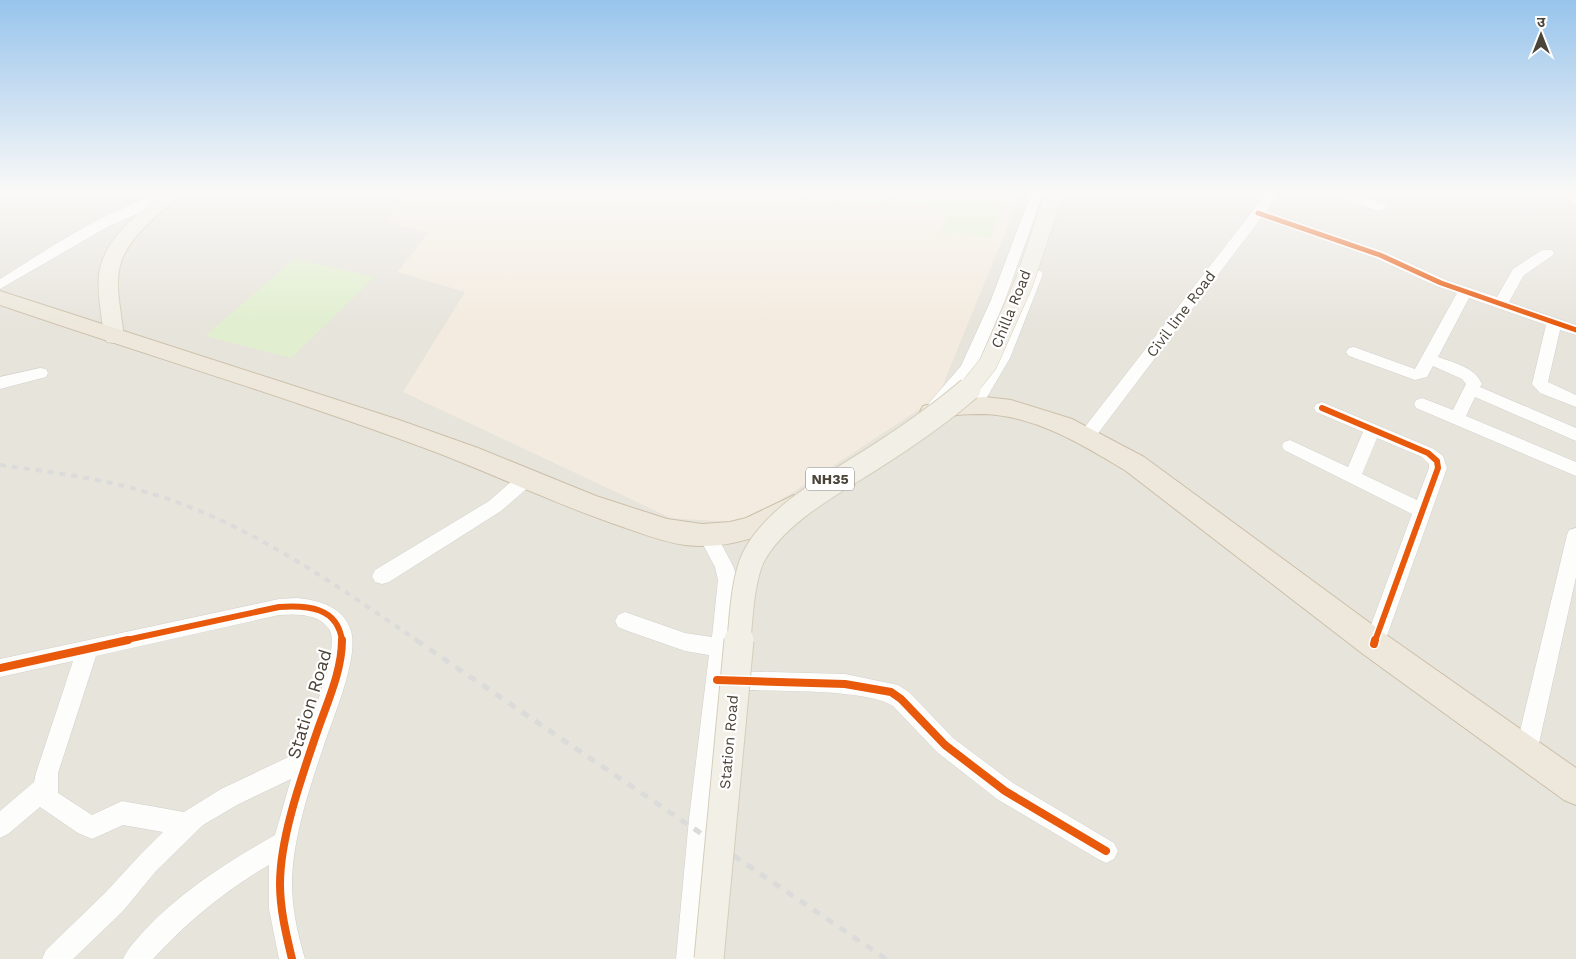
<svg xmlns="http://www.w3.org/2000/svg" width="1576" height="959" font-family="'Work Sans','Noto Sans Devanagari',sans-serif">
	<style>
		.residential { fill: #e7e4dc }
		.commercial { fill: #f3ebdf }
		.green { fill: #e1eecf }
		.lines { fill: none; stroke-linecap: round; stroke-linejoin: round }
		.minor-casing { stroke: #d2d0cb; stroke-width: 1 }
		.major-casing { stroke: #d6cebb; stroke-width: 2 }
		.highway-casing { stroke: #ccbfa9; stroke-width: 2 }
		.minor { fill: #fdfdfc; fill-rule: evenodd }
		.major { fill: #f2efe6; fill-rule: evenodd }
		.highway { fill: #ede8db; fill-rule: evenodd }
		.rail-far1 { stroke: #dbdbda; stroke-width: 4; stroke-dasharray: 6 6; stroke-linecap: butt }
		.rail { stroke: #dbdbda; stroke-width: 5; stroke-dasharray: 8 8; stroke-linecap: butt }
		.major-bridge-far2-casing { stroke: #d6cebb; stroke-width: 19; stroke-linecap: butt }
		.major-bridge-far1-casing { stroke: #d6cebb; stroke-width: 25; stroke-linecap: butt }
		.major-bridge-casing { stroke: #d6cebb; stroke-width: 31; stroke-linecap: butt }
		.major-bridge-far2 { stroke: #f2efe6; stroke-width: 18 }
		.major-bridge-far1 { stroke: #f2efe6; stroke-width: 23 }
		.major-bridge { stroke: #f2efe6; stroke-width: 29 }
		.cycleway-far2-casing { stroke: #fff; stroke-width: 8 }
		.cycleway-far1-casing { stroke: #fff; stroke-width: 9 }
		.cycleway-casing { stroke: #fff; stroke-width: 11 }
		.cycleway-far2 { stroke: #e8590c; stroke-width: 5 }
		.cycleway-far1 { stroke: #e8590c; stroke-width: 6 }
		.cycleway { stroke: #e8590c; stroke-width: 8 }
		.labels { text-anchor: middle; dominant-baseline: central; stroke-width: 4.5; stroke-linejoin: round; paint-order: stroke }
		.shield { fill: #fff; stroke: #817c74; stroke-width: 1 }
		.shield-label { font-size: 14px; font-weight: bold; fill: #4b4439 }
		.street-label { font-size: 15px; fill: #4b4439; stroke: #fff }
		.near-street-label { font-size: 18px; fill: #4b4439; stroke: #fff }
	</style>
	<rect width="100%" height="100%" fill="#f4f2ee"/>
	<rect class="residential" x="0" y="191" width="1576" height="768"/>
	<path class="commercial" d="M406 191H1022L938 397 746 523 671 518 403 392 465 292 397 272 429 233 386 222Z"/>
	<g class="green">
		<path d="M800 191H975L969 196 1001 206 990 238 959 232 940 234 947 216 944 209 891 196 886 207 844 201 843 199 836 198 838 209 834 210 824 200 799 195Z"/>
		<path d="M294 259 375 277 291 358 205 336Z"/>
	</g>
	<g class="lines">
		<g class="minor-casing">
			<g id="minor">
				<path d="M171 191 175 192 177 195 175 198 109 226 0 289V279C53 246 109 207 171 191Z"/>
				<path d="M1032 191H1044L1005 300 976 368 941 411 935 413 929 411 927 407 929 403 961 366 991 300Z"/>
				<path d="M1236 191 1267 193 1269 191H1281L1266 211 1385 252 1446 280 1497 297 1513 269 1542 250H1552L1554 253 1552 256 1524 275 1509 302 1576 325V335L1560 330 1548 382 1576 395V407L1540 393 1532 384 1546 325 1469 298 1438 357C1454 363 1475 367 1482 384L1480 387 1576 428V441L1475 397 1466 416 1576 462V476L1416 408 1414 404 1416 400 1422 398 1453 410 1466 384 1462 379 1433 366 1427 377 1415 380 1349 356 1346 352 1349 348 1354 347 1415 369 1457 293 1436 286 1375 258 1261 218 1093 440 1087 442 1081 440 1079 436 1081 432 1262 199 1238 194Z"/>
				<path d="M1330 191H1347L1385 204 1386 207 1380 211 1375 210 1332 194Z"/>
				<path d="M1479 191H1491L1492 194 1486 198 1482 197Z"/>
				<path d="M1566 191H1576V204L1571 203Z"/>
				<path d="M1036 270 1041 271 1043 274 1010 358 980 409 974 411 968 409 966 405 995 358 1029 274 1031 271Z"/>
				<path d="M40 368 46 369 48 373 46 377 0 389V377Z"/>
				<path d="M1322 402 1434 449 1443 456 1447 468 1384 644 1381 650 1374 653 1367 650 1364 644 1412 514 1284 450 1282 446 1284 442 1290 440 1348 467 1363 432 1316 412 1314 408 1316 404ZM1377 438 1422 457 1429 464V468L1417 500 1362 474Z"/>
				<path d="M526 472 532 474 535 479 532 484 501 511 389 582 382 584 375 582 372 576 375 570 489 501 520 474Z"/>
				<path d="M707 528 714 530 733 566 738 580 728 671 845 674 898 685 909 692 953 738 1013 783 1114 843 1118 851 1114 859 1106 863 1098 859 997 799 937 752 893 706C868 688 762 691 726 690L713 819 702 959H676L689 819 709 655 685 651 625 630 618 627 615 621 618 615 625 612 685 633 712 637 718 580 715 567 698 535 700 530Z"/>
				<path d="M1576 528V577L1537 752 1534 760 1526 763 1518 760 1515 752 1567 535 1569 530Z"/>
				<path d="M297 598C319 600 344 607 351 631 359 659 332 720 323 748 309 789 292 841 292 884 292 910 298 935 305 959H279L269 909V865C226 890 187 922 153 959H123C128 948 136 940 144 931 181 891 228 862 275 835L291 779 237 805 203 825 156 871 123 911 73 959H42L46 950 105 893 140 855 163 832 123 825 92 839 78 833 40 807 8 834 0 838V811L34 782 36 773 73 661 0 677V659L279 599ZM279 615C296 614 318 613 329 629 342 646 307 730 299 752L221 789 184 812 122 801 92 815 58 793V773L96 656Z"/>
			</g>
		</g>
		<g class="major-casing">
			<path id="major" d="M166 191H184C177 202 162 210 153 219 107 261 117 281 124 337L121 342 114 343 107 342 104 337C102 316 97 295 99 275 103 239 140 211 166 191Z"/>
		</g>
		<g class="highway-casing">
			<g id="highway">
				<path d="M0 291 399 420 478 448 596 496 667 519 702 524 730 522 746 518 794 495 804 499 807 506C802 516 794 519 785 524 753 541 720 549 685 545 663 542 643 534 623 527 560 506 500 477 438 453 294 399 146 355 0 305Z"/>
				<path d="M985 397 1011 400 1072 419 1144 457 1385 634 1576 768V805L1564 800 1363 654 1126 471C1083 445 1036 416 984 414 975 414 966 414 957 415 945 417 935 422 923 418L920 412 923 406C944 400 964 398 985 397Z"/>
			</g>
		</g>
		<use href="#minor" class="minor"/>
		<use href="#major" class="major"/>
		<use href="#highway" class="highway"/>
		<path class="rail-far1" d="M0 465C50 472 101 478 149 493 248 522 334 584 418 641"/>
		<path class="rail" d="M416 640 886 959"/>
		<g class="major-bridge-far2-casing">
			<path id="major-bridge-far2" d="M967 390 988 364 1024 283 1055 191"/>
		</g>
		<g class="major-bridge-far1-casing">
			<path id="major-bridge-far1" d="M739 641C741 617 743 577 754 556 778 511 839 481 880 454 911 434 941 413 969 389"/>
		</g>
		<g class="major-bridge-casing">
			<path id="major-bridge" d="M709 959 739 640"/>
		</g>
		<use href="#major-bridge-far2" class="major-bridge-far2"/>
		<use href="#major-bridge-far1" class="major-bridge-far1"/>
		<use href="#major-bridge" class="major-bridge"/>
		<g class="cycleway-far2-casing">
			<path id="cycleway-far2" d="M1258 213 1380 255 1441 283 1576 330"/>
		</g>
		<g class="cycleway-far1-casing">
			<g id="cycleway-far1">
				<path d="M1322 408 1428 453 1437 461 1438 468 1375 641"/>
				<path d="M122 641 279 607C307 605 338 607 342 641"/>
			</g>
		</g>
		<g class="cycleway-casing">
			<g id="cycleway">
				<path d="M1374 644 1375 640"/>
				<path d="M0 668 128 640"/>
				<path d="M717 680 845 684 891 692 901 699 945 745 1005 791 1106 851"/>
				<path d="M292 959C286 934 280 909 280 884 280 837 302 776 317 732 327 703 342 671 342 640"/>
			</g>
		</g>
		<use href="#cycleway-far2" class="cycleway-far2"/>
		<use href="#cycleway-far1" class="cycleway-far1"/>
		<use href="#cycleway" class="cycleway"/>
	</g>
	<linearGradient id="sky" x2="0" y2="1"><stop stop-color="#98c4ec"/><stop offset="0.59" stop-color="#faf9f7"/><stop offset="1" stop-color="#faf9f7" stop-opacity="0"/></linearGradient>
	<rect width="1576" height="325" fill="url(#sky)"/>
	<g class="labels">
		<rect class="shield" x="806" y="467.5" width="48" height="23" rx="4"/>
		<g class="shield-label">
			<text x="830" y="479">NH35</text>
		</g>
		<g class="street-label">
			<text transform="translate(1011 309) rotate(-68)">Chilla Road</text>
			<text transform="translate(1181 314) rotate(-53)">Civil line Road</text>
			<text transform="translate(729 742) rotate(-85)">Station Road</text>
		</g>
		<g class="near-street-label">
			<text transform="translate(309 704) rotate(-73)">Station Road</text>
		</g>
	</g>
	<g transform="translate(1541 35)" stroke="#ffffff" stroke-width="4" paint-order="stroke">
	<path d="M0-4L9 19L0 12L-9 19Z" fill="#4b4439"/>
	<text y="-8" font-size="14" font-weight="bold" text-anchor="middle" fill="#4b4439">उ</text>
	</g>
</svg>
